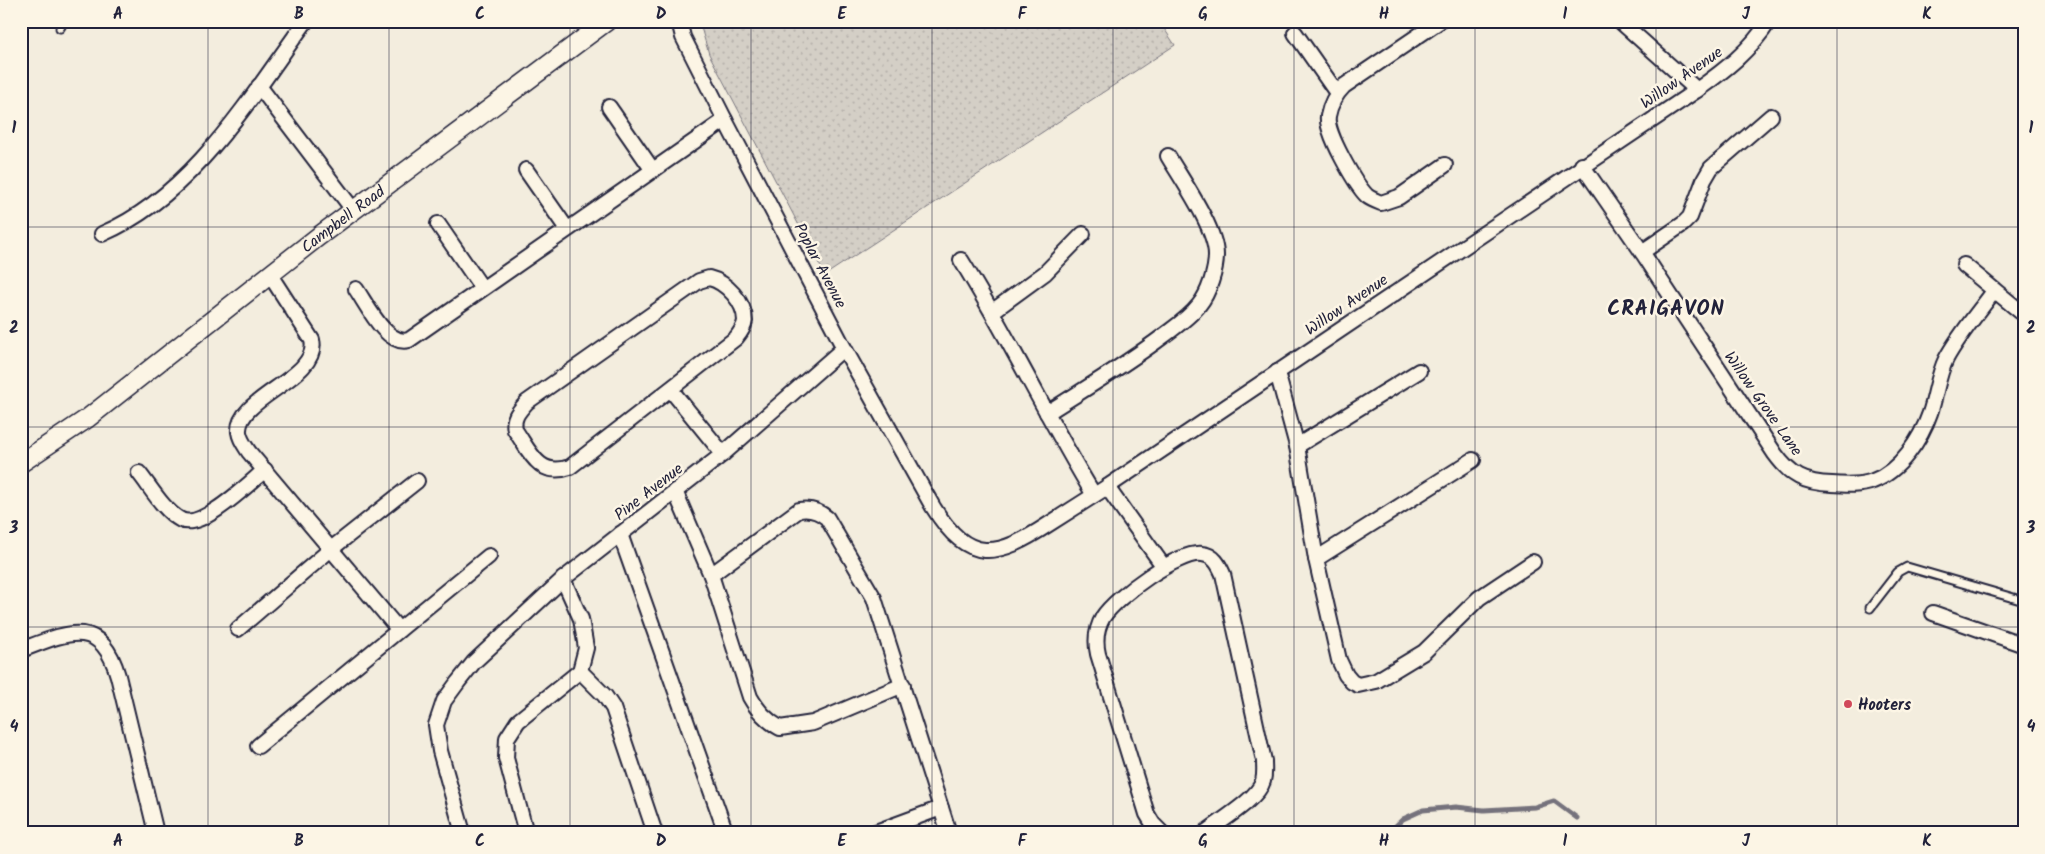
<svg xmlns="http://www.w3.org/2000/svg" width="2045" height="854" viewBox="0 0 2045 854" font-family="Kalam,sans-serif">
	<style>
		.grass { fill: url(#grass-dots); stroke: #7b7880 }
		.lines { fill: none; stroke-linecap: round; stroke-linejoin: round }
		.stream { stroke: #75727b; stroke-width: 5 }
		.service-casing { stroke: #22223b; stroke-width: 11 }
		.minor-casing { stroke: #22223b; stroke-width: 18 }
		.tertiary-casing { stroke: #22223b; stroke-width: 21 }
		.service { stroke: #fcf5e5; stroke-width: 7 }
		.minor { stroke: #fcf5e5; stroke-width: 14 }
		.tertiary { stroke: #fcf5e5; stroke-width: 18 }
		.grid { fill: none; stroke: #22223b; stroke-width: 1; stroke-opacity: 0.55 }
		.poi-dot { fill: #d1495b; stroke: #fcf5e5; stroke-width: 2 }
		.labels { text-anchor: middle; stroke-width: 5; stroke-linejoin: round; paint-order: stroke }
		.street-label { font-size: 16px; fill: #22223b; stroke: #fcf5e5 }
		.poi-label { font-size: 16px; font-weight: bold; fill: #22223b; stroke: #fcf5e5; text-anchor: start }
		.district-label { font-size: 21px; font-weight: bold; letter-spacing: 1px; fill: #22223b; stroke: #fcf5e5 }
		.neatline { fill: none; stroke: #22223b; stroke-width: 2 }
		.grid-label { font-size: 16px; text-anchor: middle; font-weight: bold; fill: #22223b }
	</style>
	<defs>
		<pattern id="grass-dots" width="8" height="8" patternUnits="userSpaceOnUse" patternTransform="scale(1.25)"><rect width="8" height="8" fill="#d4cfc6"/><path d="M2 2h.1M6 6h.1" fill="none" stroke="#b6b1ab" stroke-width="1.8" stroke-linecap="round"/></pattern>
	</defs>
	<rect width="100%" height="100%" fill="#f3edde"/>
	<filter id="ink" filterUnits="userSpaceOnUse"><feTurbulence type="fractalNoise" baseFrequency=".02" numOctaves="2"/><feDisplacementMap in="SourceGraphic" scale="10" xChannelSelector="R" yChannelSelector="G"/><feConvolveMatrix kernelMatrix="1 2 1 2 8 2 1 2 1" color-interpolation-filters="sRGB"/></filter>
	<g filter="url(#ink)">
		<polygon class="grass" points="699,21 1159,21 1175,45 825,275 709,54"/>
		<g class="lines">
			<polyline class="stream" points="1388,833 1403,819 1423,810 1456,807 1484,810 1535,807 1554,801 1577,818"/>
			<defs>
				<g id="service">
					<polyline points="60,28 64,21"/>
					<polyline points="1870,608 1898,572 1907,567 2024,601"/>
				</g>
				<g id="minor">
					<path d="M679 21 683 37 725 120 844 348 933 507C969 565 997 558 1049 524 1068 512 1088 499 1107 487L1697 90C1725 70 1750 51 1769 21"/>
					<path d="M1440 21 1344 86C1336 94 1330 105 1328 116 1325 132 1356 185 1367 196 1371 199 1376 201 1381 203L1399 197 1445 165"/>
					<polyline points="1620,21 1697,90"/>
					<polyline points="1295,33 1337,93"/>
					<polyline points="259,86 354,211"/>
					<polyline points="609,107 652,169"/>
					<path d="M1582 165 1642 252 1775 454C1791 476 1804 483 1832 484 1845 485 1861 486 1873 481 1900 471 1921 439 1930 413 1936 396 1938 375 1946 359 1959 335 1978 313 1994 291"/>
					<polyline points="526,170 567,229"/>
					<polyline points="438,224 482,288"/>
					<path d="M102 234C192 196 250 98 306 21"/>
					<polyline points="1642,252 1683,224 1690,217 1704,180 1711,168 1771,116"/>
					<path d="M961 260C1009 337 1047 418 1094 495"/>
					<polyline points="1964,265 2021,312"/>
					<path d="M270 275 312 340C321 378 236 397 239 432 240 440 245 446 249 452L399 630"/>
					<path d="M709 278C726 282 745 302 745 321 744 328 740 333 736 338L570 467C539 478 530 452 515 430 512 418 519 411 527 402L699 281Z"/>
					<path d="M356 289C367 305 387 347 409 340L725 120"/>
					<polyline points="993,311 1045,273 1083,234"/>
					<polyline points="1277,372 1297,446 1316,559 1339,660 1346,675 1352,682 1358,685 1376,681 1424,652 1479,598 1533,562"/>
					<polyline points="671,390 723,454"/>
					<path d="M1047 413C1086 388 1125 365 1162 337 1175 327 1189 318 1199 305 1209 293 1216 270 1216 255 1216 228 1182 180 1168 156"/>
					<polyline points="1297,446 1419,371"/>
					<path d="M139 473C151 488 164 511 181 520 202 530 248 484 265 470"/>
					<polyline points="1107,487 1164,567"/>
					<path d="M675 491 711 575 750 697C758 711 766 720 780 728L813 723 903 685"/>
					<polyline points="620,534 726,833"/>
					<polyline points="1316,559 1473,460"/>
					<path d="M711 575 799 510C810 508 819 511 827 518L874 598 949 833"/>
					<polyline points="1933,613 2024,645"/>
					<polyline points="238,629 331,549 417,481"/>
					<path d="M21 650C68 632 101 616 118 676L156 833"/>
					<polyline points="580,671 605,696 613,708 655,833"/>
					<polyline points="258,746 489,556"/>
					<polyline points="463,833 440,751 436,725 444,701 458,682 474,662 563,579 723,454 844,348"/>
					<polyline points="526,833 506,758 507,738 518,721 580,671 586,648 581,619 563,579"/>
					<polyline points="873,833 941,808"/>
					<path d="M1162 833 1153 824 1147 814 1098 654C1095 641 1096 629 1103 617 1116 597 1178 551 1202 554 1214 555 1219 565 1223 574L1264 761C1264 768 1265 774 1263 781 1258 799 1220 821 1205 833"/>
				</g>
				<g id="tertiary">
					<path id="s1" d="M21 463 88 418 319 236 607 21"/>
				</g>
			</defs>
			<use href="#service" class="service-casing"/>
			<use href="#minor" class="minor-casing"/>
			<use href="#tertiary" class="tertiary-casing"/>
			<use href="#service" class="service"/>
			<use href="#minor" class="minor"/>
			<use href="#tertiary" class="tertiary"/>
		</g>
	</g>
	<path class="grid" d="M208 21V833M389 21V833M570 21V833M751 21V833M932 21V833M1113 21V833M1294 21V833M1475 21V833M1656 21V833M1837 21V833M21 227H2024M21 427H2024M21 627H2024"/>
	<circle class="poi-dot" cx="1848" cy="704" r="5"/>
	<g class="labels">
		<g class="street-label">
			<text transform="translate(1681 77) rotate(-35)" y="6">Willow Avenue</text>
			<text dy="6" stroke="none"><textPath href="#s1" startOffset="404">Campbell Road</textPath></text>
			<text transform="translate(821 265) rotate(62)" y="6">Poplar Avenue</text>
			<text transform="translate(1346 304) rotate(-34)" y="6">Willow Avenue</text>
			<text transform="translate(1764 403) rotate(55)" y="6">Willow Grove Lane</text>
			<text transform="translate(648 491) rotate(-38)" y="6">Pine Avenue</text>
		</g>
		<g class="poi-label">
			<text x="1858" y="710">Hooters</text>
		</g>
		<g class="district-label">
			<text x="1666" y="315">CRAIGAVON</text>
		</g>
	</g>
	<rect width="2045" height="854" fill="none" stroke="#fcf5e5" stroke-width="55"/>
	<rect x="28" y="28" width="1990" height="798" class="neatline"/>
	<g class="grid-label">
		<text x="118" y="19">A</text>
		<text x="299" y="19">B</text>
		<text x="480" y="19">C</text>
		<text x="661" y="19">D</text>
		<text x="842" y="19">E</text>
		<text x="1022" y="19">F</text>
		<text x="1203" y="19">G</text>
		<text x="1384" y="19">H</text>
		<text x="1565" y="19">I</text>
		<text x="1746" y="19">J</text>
		<text x="1927" y="19">K</text>
		<text x="14" y="133">1</text>
		<text x="2031" y="133">1</text>
		<text x="14" y="333">2</text>
		<text x="2031" y="333">2</text>
		<text x="14" y="533">3</text>
		<text x="2031" y="533">3</text>
		<text x="14" y="732">4</text>
		<text x="2031" y="732">4</text>
		<text x="118" y="846">A</text>
		<text x="299" y="846">B</text>
		<text x="480" y="846">C</text>
		<text x="661" y="846">D</text>
		<text x="842" y="846">E</text>
		<text x="1022" y="846">F</text>
		<text x="1203" y="846">G</text>
		<text x="1384" y="846">H</text>
		<text x="1565" y="846">I</text>
		<text x="1746" y="846">J</text>
		<text x="1927" y="846">K</text>
	</g>
</svg>
